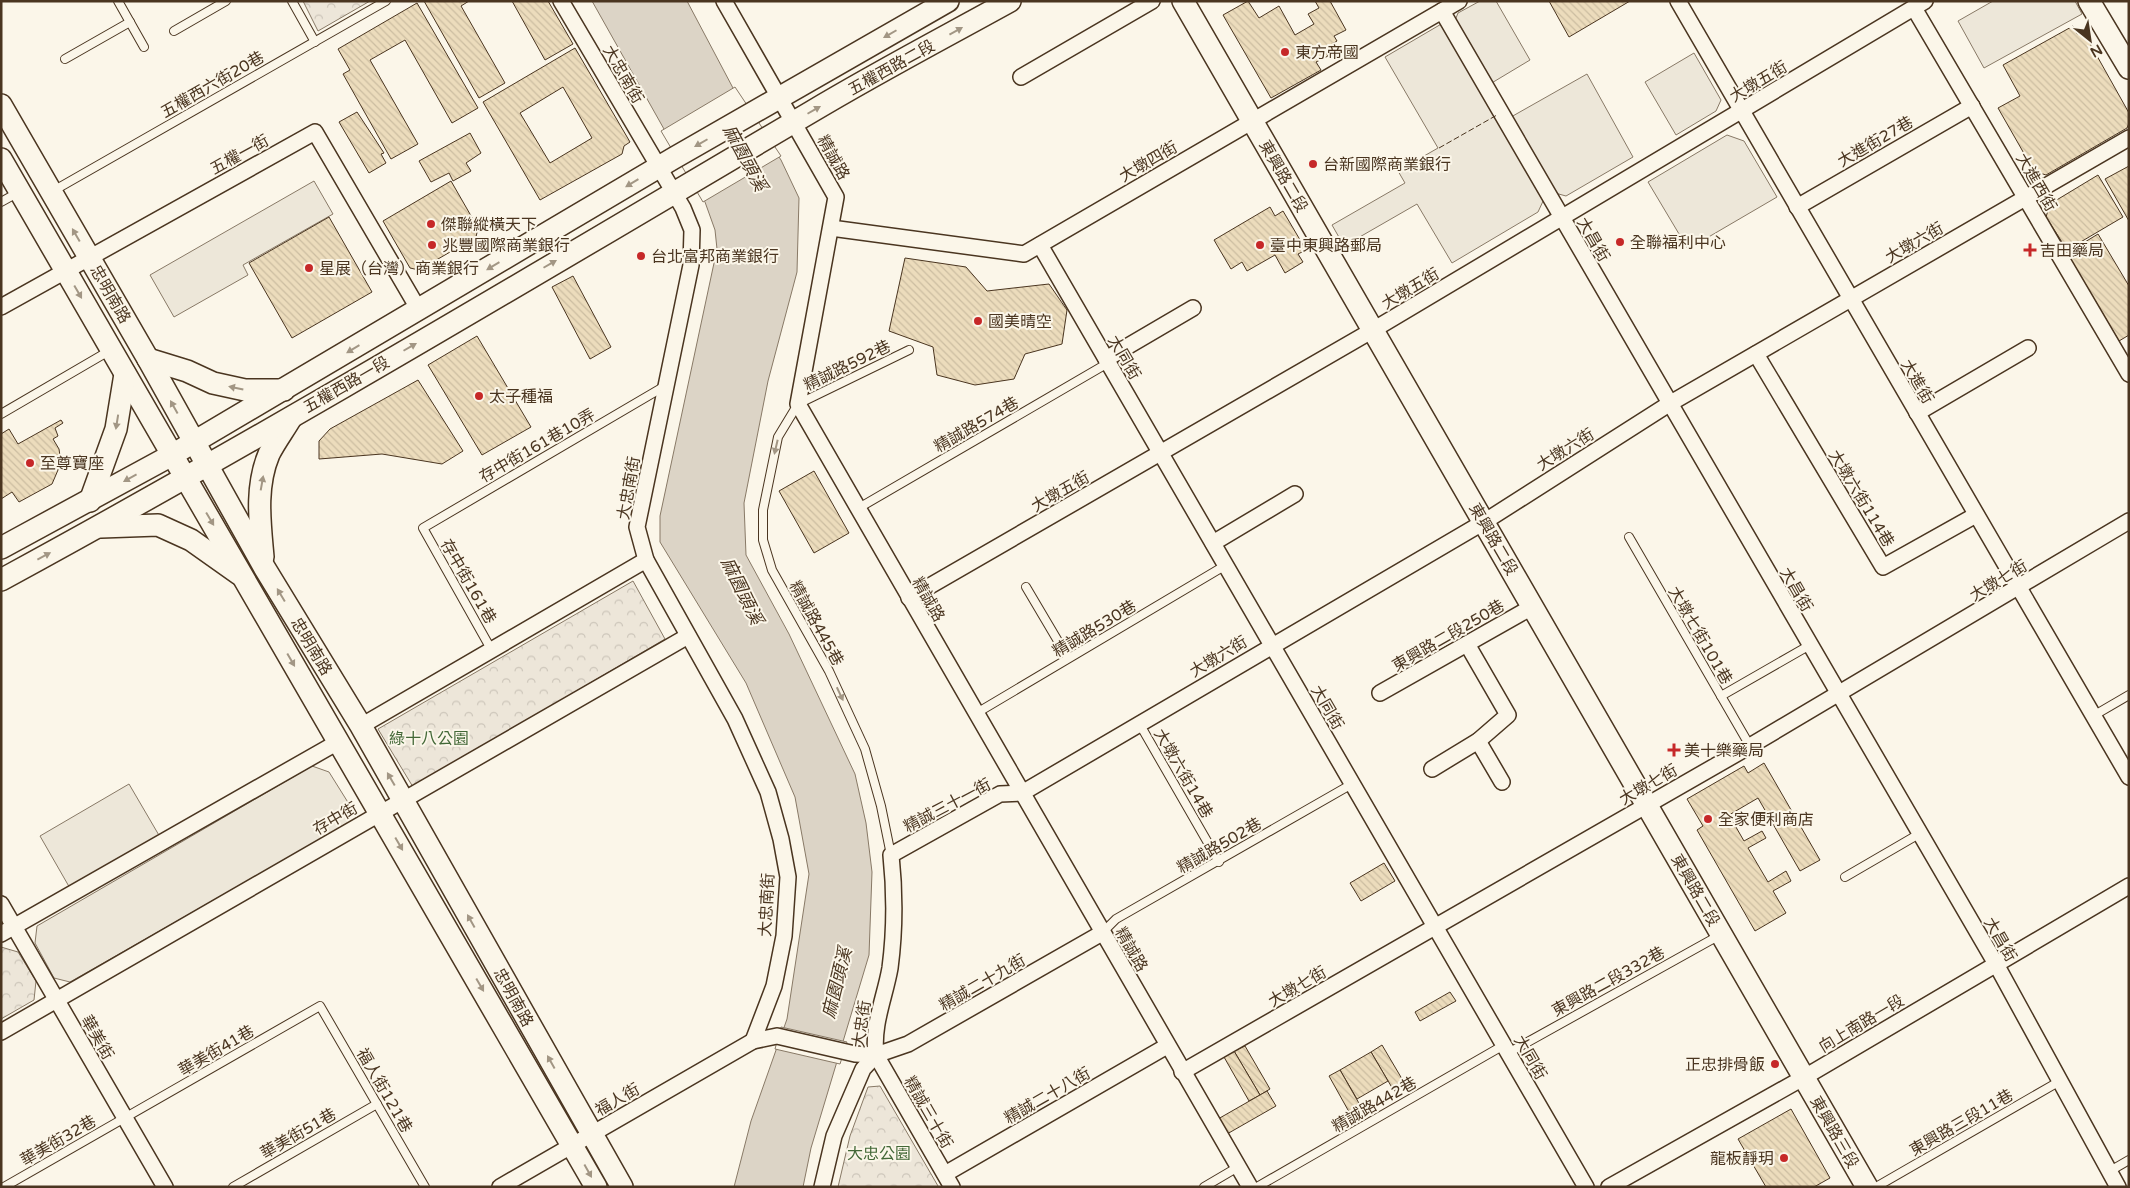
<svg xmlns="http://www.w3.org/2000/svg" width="2130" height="1188" viewBox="0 0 2130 1188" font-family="'Varela Round','Noto Sans TC',sans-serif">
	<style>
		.park { fill: url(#park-crowns); stroke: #887966 }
		.parking { fill: #ede7d9; stroke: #887966 }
		.water { fill: #dcd4c6; stroke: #887966 }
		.pier { fill: #fbf6e9; stroke: #887966 }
		.building { fill: url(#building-back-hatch); stroke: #4a3520; fill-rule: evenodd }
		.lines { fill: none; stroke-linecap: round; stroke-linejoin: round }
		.lane-casing { stroke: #4a3520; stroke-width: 10 }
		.street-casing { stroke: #4a3520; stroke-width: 18 }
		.secondary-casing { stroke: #4a3520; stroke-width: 24 }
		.lane { stroke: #fbf6e9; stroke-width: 8 }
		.street { stroke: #fbf6e9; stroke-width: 15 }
		.secondary { stroke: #fbf6e9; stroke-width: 21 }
		.fence { stroke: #4a3520; stroke-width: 1; stroke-dasharray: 6 2.5; stroke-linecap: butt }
		.oneway { fill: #a29684 }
		.poi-dot { fill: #c62828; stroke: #fbf6e9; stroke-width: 2 }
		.labels { text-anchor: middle; stroke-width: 4; stroke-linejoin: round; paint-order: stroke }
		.poi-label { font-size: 16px; fill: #4a3520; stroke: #fbf6e9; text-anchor: start }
		.street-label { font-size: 16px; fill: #4a3520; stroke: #fbf6e9 }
		.park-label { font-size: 16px; fill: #436837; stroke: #fbf6e9 }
		.water-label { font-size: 18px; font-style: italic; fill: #4a3520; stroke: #fbf6e9 }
	</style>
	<defs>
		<pattern id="park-crowns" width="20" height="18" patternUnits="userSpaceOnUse" patternTransform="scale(1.25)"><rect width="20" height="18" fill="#ede6d9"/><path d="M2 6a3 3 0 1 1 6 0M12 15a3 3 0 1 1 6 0" fill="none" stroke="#cdc6ba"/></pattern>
		<pattern id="building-back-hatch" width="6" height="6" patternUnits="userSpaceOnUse" patternTransform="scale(1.25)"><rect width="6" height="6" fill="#ecdcbc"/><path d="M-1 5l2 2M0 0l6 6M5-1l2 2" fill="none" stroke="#ccbda1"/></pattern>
	</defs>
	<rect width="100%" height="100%" fill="#fbf6e9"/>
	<g class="park">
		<polygon points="303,1 370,1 318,31"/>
		<polygon points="633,581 665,639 413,787 378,729"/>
		<polygon points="1,947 18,952 36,981 34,1000 1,1019"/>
		<polygon points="880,1086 938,1186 937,1187 838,1187 850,1136 868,1087"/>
	</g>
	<g class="parking">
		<polygon points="1480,1 1496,1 1530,60 1490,84 1454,23 1458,13"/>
		<polygon points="1993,1 2075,1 2082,14 1984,68 1958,21"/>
		<polygon points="1443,23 1544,199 1538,212 1452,263 1417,204 1344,246 1332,225 1405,183 1398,171 1438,148 1385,57"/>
		<polygon points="1694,53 1721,100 1716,111 1676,135 1645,82"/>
		<polygon points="1587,74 1633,157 1566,196 1555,193 1511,117"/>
		<polygon points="1727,135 1744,141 1777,197 1688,249 1648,182"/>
		<polygon points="314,181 333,214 243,265 248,275 174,317 150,275"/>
		<polygon points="312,766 329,772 349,804 349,823 70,982 54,978 35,943 37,926"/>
		<polygon points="129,784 160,837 71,890 40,836"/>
	</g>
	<polygon class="water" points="592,1 687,1 733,88 781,160 799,198 797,272 768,381 744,503 746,555 789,634 855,774 866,823 872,872 869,955 811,1148 803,1187 734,1187 751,1121 787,1019 809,874 795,797 746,683 660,542 660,516 717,249 715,230 705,202"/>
	<g class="pier">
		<polygon points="735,87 781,156 703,202 661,131"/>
		<polygon points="781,1027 847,1042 840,1064 775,1049"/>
	</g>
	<g class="building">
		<polygon points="424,1 469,1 461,6 505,83 479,98"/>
		<polygon points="512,1 548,1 573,44 545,60"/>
		<polygon points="1248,1 1259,18 1279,6 1295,35 1314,24 1308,14 1319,8 1315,1 1330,1 1346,30 1334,36 1337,41 1324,49 1328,56 1316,62 1321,70 1271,98 1223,15"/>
		<polygon points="1549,1 1630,1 1569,37"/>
		<polygon points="417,3 478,108 452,123 405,40 370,60 418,144 391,159 343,74 350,70 338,49"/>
		<polygon points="2073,26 2077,34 2083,31 2129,113 2129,123 2127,128 2046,175 2034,171 1998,108 2020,96 2003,65"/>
		<path d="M575 48 630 142 624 146 622 154 540 200 483 102ZM563 87 592 138 550 163 520 113Z"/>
		<polygon points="357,112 384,153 381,154 386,163 369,173 339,122"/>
		<polygon points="470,133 481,153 466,163 471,171 453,181 449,173 431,182 419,161"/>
		<polygon points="2129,166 2129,221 2105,179"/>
		<polygon points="2098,175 2123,217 2067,250 2046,217 2050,204"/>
		<polygon points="451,181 478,228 476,237 419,270 410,268 383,221"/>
		<polygon points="1270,207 1275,216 1283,211 1306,250 1298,254 1303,262 1285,273 1275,255 1247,271 1242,262 1231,269 1214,240"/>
		<polygon points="329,217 372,292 292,338 249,263"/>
		<polygon points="2098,234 2129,286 2129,335 2119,341 2067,253"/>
		<polygon points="905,258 966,267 987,291 1049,284 1067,310 1062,344 1025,354 1014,379 975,385 937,375 933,347 889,331"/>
		<polygon points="573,276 611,347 590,359 552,287"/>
		<polygon points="477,336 531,427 482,455 428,365"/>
		<polygon points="418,380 463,451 442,464 382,454 319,459 319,441 330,429"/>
		<polygon points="61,420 63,423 55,428 58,436 53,439 59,449 60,456 58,470 52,484 19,502 12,492 1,499 1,434 9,429 18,444"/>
		<polygon points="814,471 849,533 814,553 779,491"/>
		<polygon points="1764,763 1820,860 1800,871 1758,798 1729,815 1744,841 1762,831 1766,838 1748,848 1768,882 1786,871 1791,881 1773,891 1786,913 1755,931 1697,830 1703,826 1687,799 1744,766 1748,773"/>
		<polygon points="1384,863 1395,881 1361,901 1350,883"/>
		<polygon points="1450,992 1456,1001 1420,1021 1415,1012"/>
		<polygon points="1382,1045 1405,1084 1394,1091 1371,1052"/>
		<polygon points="1245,1046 1270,1089 1260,1095 1234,1051"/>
		<polygon points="1234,1051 1260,1095 1249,1101 1224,1057"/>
		<polygon points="1371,1052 1388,1081 1357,1099 1340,1070"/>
		<polygon points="1340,1070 1364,1112 1353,1119 1329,1076"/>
		<polygon points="1267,1091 1276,1106 1227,1134 1218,1119"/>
		<polygon points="1791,1109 1830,1178 1814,1187 1766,1187 1738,1139"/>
	</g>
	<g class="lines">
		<defs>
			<g id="lane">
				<polyline points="118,1 144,47"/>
				<polyline points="292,1 315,42"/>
				<polyline points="174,31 226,1"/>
				<polyline points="65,59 130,22"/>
				<polyline points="53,191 386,1"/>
				<polyline points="1,202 19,192"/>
				<polyline points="1,414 109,351"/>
				<polyline points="857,509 1108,363"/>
				<polyline points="1629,537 1750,746"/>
				<polyline points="1026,587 1068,658"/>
				<polyline points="491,649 423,528 665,386"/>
				<polyline points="1721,696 1810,645"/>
				<polyline points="975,714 1226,565"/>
				<polyline points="2093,716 2129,695"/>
				<polyline points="1139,723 1219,862"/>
				<polyline points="891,855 881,806 865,749 829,671 772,570 763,540 763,510 778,437 798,404 909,350"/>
				<polyline points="1845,877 1919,834"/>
				<polyline points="1102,933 1116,919 1352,784"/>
				<polyline points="1508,1053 1720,935"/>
				<polyline points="2110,1171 2129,1160"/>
				<polyline points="4,1187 320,1006 425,1187"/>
				<polyline points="233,1187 377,1104"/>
				<polyline points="1204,1187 1238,1167"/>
				<polyline points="1257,1187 1504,1045"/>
				<polyline points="1876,1187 2060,1081"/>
			</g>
			<g id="street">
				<polyline points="561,1 683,208 692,230 691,265 637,527 646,560 735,719 768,792 781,839 788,877 784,936 774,986 753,1041"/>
				<polyline points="724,1 836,197 798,404 1250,1187"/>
				<polyline points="1678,1 2129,777"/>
				<polyline points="1914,8 2129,374"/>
				<polyline points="1442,11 1996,964 2118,1187"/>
				<polyline points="1021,77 1152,1"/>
				<polyline points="1797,207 1972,106"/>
				<polyline points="831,228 1024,254 1459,1"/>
				<polyline points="1040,245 1586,1187"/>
				<polyline points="1,307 315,132 419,310"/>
				<polyline points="1756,354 1883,567 1976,515"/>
				<polyline points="1106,359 1193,308"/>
				<polyline points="1917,413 2028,348"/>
				<polyline points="1213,543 1295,494"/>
				<polyline points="909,598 1373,330 1925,1"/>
				<polyline points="1380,693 1532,607"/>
				<polyline points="361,726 646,560"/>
				<polyline points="1478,741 1502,782"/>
				<polyline points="1432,769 1478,741 1508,715 1467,644"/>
				<polyline points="1,904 165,1187"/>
				<polyline points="1,934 338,742"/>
				<polyline points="1,1032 688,636"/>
				<polyline points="1182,1072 1750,746 2129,521"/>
				<polyline points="945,1174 1167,1046"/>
				<polyline points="500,1187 753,1041 777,1036 855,1054 876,1055 908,1044 1102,933"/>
				<polyline points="822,1187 834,1136 863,1069 876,1055"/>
				<path d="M952 1187 876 1055C872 1025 885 997 890 968 895 930 895 893 891 855L1000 794 1022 793 1484 522 1669 404 2129 138"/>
				<polyline points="1609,1187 1803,1078 2129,886"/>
			</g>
			<g id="secondary">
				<polyline points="1183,1 1867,1187"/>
				<polyline points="2089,1 2129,68"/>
				<polyline points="1,105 148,359 264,567 361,726 622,1187"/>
				<polyline points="1,159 596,1187"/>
				<polyline points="148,359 187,371 213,383 245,390 284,390"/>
				<polyline points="90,501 116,429 125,374"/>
				<polyline points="101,527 158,525 191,540 239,574"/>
				<polyline points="1,548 172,455 674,158 948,1"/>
				<path d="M263 557C260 523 255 487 269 454 275 442 284 430 291 418"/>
				<path d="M1 580C275 431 543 270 811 112 876 73 943 38 1010 1"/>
			</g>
		</defs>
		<use href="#lane" class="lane-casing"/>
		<use href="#street" class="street-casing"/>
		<use href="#secondary" class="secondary-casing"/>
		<use href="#lane" class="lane"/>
		<use href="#street" class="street"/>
		<use href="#secondary" class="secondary"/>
		<polyline class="fence" points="1439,148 1497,115"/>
	</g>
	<defs><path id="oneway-solid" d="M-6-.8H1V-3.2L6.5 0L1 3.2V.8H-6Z" transform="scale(1.25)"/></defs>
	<g class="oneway">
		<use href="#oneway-solid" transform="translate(956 31) rotate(-29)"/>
		<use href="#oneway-solid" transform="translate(890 34) rotate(150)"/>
		<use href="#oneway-solid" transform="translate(814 110) rotate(-30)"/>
		<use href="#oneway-solid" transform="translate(701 143) rotate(150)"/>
		<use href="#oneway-solid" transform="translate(632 183) rotate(149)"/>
		<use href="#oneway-solid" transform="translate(76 235) rotate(-120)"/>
		<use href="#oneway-solid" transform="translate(550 264) rotate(-30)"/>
		<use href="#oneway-solid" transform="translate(493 266) rotate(149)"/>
		<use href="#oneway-solid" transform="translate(78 292) rotate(60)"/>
		<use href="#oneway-solid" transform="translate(410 347) rotate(-30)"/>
		<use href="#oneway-solid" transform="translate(353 349) rotate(149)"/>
		<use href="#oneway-solid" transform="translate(236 388) rotate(-168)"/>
		<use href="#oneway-solid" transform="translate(174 407) rotate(-119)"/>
		<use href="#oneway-solid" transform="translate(117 422) rotate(99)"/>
		<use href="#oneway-solid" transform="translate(776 447) rotate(103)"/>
		<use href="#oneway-solid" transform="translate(130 478) rotate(151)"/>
		<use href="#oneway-solid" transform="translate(262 483) rotate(-80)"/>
		<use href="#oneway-solid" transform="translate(210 519) rotate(59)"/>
		<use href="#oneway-solid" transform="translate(44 556) rotate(-28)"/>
		<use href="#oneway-solid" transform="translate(281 595) rotate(-121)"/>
		<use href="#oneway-solid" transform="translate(291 660) rotate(60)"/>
		<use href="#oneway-solid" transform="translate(840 694) rotate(65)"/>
		<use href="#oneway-solid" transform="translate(391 779) rotate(-120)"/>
		<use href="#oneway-solid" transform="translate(399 844) rotate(60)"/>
		<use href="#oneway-solid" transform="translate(471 921) rotate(-119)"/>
		<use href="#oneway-solid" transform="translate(480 985) rotate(60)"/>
		<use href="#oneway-solid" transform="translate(551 1062) rotate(-119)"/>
		<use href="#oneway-solid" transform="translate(588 1171) rotate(61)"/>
	</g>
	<g class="poi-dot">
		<circle cx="1285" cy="52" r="5"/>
		<circle cx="1313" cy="164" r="5"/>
		<circle cx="431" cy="224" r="5"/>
		<circle cx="1620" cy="242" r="5"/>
		<circle cx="432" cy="245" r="5"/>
		<circle cx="1260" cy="245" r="5"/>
		<path d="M2027.5 242.5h5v5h5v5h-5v5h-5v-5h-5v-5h5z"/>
		<circle cx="641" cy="256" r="5"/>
		<circle cx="309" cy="268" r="5"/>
		<circle cx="978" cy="321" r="5"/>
		<circle cx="479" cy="396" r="5"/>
		<circle cx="30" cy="463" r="5"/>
		<path d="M1671.5 742.5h5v5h5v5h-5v5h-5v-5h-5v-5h5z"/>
		<circle cx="1708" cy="819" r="5"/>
		<circle cx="1775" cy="1064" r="5"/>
		<circle cx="1784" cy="1158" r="5"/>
	</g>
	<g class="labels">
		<g class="poi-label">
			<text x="1295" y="58">東方帝國</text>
			<text x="1323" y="170">台新國際商業銀行</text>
			<text x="441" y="230">傑聯縱橫天下</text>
			<text x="1630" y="248">全聯福利中心</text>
			<text x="442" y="251">兆豐國際商業銀行</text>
			<text x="1270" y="251">臺中東興路郵局</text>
			<text x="2040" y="256">吉田藥局</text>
			<text x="651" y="262">台北富邦商業銀行</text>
			<text x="319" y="274">星展（台灣）商業銀行</text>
			<text x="988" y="327">國美晴空</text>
			<text x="489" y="402">太子種福</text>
			<text x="40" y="469">至尊寶座</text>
			<text x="1684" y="756">美十樂藥局</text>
			<text x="1718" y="825">全家便利商店</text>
			<text x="1765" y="1070" text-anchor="end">正忠排骨飯</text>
			<text x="1774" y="1164" text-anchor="end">龍板靜玥</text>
		</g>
		<g class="street-label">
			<text transform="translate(891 67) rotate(-29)" y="6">五權西路二段</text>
			<text transform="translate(624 74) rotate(60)" y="6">大忠南街</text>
			<text transform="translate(1758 81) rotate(-31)" y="6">大墩五街</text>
			<text transform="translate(212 84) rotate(-30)" y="6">五權西六街20巷</text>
			<text transform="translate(1875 141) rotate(-30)" y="6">大進街27巷</text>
			<text transform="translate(239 154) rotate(-29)" y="6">五權一街</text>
			<text transform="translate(834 157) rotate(61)" y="6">精誠路</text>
			<text transform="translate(1148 161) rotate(-30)" y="6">大墩四街</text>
			<text transform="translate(1284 176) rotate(60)" y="6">東興路二段</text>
			<text transform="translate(2037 182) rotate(60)" y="6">大進西街</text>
			<text transform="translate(1594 239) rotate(60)" y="6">大昌街</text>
			<text transform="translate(1914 242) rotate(-30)" y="6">大墩六街</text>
			<text transform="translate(1410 288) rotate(-31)" y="6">大墩五街</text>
			<text transform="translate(111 294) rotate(60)" y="6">忠明南路</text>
			<text transform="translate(1125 357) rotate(60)" y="6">大同街</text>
			<text transform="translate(847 365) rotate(-26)" y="6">精誠路592巷</text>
			<text transform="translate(1918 381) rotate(60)" y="6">大進街</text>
			<text transform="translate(346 384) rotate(-30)" y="6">五權西路一段</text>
			<text transform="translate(976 424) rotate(-30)" y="6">精誠路574巷</text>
			<text transform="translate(537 445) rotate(-30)" y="6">存中街161巷10弄</text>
			<text transform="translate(1565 449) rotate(-32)" y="6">大墩六街</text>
			<text transform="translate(628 488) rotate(-80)" y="6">大忠南街</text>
			<text transform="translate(1060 491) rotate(-30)" y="6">大墩五街</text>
			<text transform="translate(1862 498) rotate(59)" y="6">大墩六街114巷</text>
			<text transform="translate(1494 539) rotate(60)" y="6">東興路二段</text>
			<text transform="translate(1998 580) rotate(-31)" y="6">大墩七街</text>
			<text transform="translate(469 581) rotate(60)" y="6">存中街161巷</text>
			<text transform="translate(1797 589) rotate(60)" y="6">大昌街</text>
			<text transform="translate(929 599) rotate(60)" y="6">精誠路</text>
			<text transform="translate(817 623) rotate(61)" y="6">精誠路445巷</text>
			<text transform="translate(1094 628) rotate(-31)" y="6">精誠路530巷</text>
			<text transform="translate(1448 635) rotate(-30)" y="6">東興路二段250巷</text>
			<text transform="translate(1701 635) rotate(60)" y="6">大墩七街101巷</text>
			<text transform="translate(312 646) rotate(59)" y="6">忠明南路</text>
			<text transform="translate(1218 656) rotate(-31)" y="6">大墩六街</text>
			<text transform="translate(1328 707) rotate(60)" y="6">大同街</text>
			<text transform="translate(1184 773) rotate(60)" y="6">大墩六街14巷</text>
			<text transform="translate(1648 784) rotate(-30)" y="6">大墩七街</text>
			<text transform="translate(947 805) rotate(-28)" y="6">精誠三十一街</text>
			<text transform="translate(335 818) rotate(-30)" y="6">存中街</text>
			<text transform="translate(1219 845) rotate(-30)" y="6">精誠路502巷</text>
			<text transform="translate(1696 890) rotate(60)" y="6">東興路二段</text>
			<text transform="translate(766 905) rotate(-87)" y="6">大忠南街</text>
			<text transform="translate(2001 939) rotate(60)" y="6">大昌街</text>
			<text transform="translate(1132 949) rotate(60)" y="6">精誠路</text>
			<text transform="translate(1608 981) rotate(-29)" y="6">東興路二段332巷</text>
			<text transform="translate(982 982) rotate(-30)" y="6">精誠二十九街</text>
			<text transform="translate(1297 986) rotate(-30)" y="6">大墩七街</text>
			<text transform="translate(514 997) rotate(61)" y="6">忠明南路</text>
			<text transform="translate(1861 1023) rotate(-31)" y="6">向上南路一段</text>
			<text transform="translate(861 1024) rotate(-82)" y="6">大忠街</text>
			<text transform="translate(98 1037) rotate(60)" y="6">華美街</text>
			<text transform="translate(216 1050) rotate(-30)" y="6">華美街41巷</text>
			<text transform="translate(1531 1057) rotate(60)" y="6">大同街</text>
			<text transform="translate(385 1090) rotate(60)" y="6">福人街121巷</text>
			<text transform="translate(1047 1095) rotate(-30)" y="6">精誠二十八街</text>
			<text transform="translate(617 1099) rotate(-30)" y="6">福人街</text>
			<text transform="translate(1374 1104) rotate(-30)" y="6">精誠路442巷</text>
			<text transform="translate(929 1112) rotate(60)" y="6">精誠三十街</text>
			<text transform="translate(1961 1122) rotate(-30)" y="6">東興路三段11巷</text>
			<text transform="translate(1835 1132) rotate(60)" y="6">東興路三段</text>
			<text transform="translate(298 1133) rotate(-30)" y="6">華美街51巷</text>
			<text transform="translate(58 1140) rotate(-30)" y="6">華美街32巷</text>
		</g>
		<g class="park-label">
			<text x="429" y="744">綠十八公園</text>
			<text x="879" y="1159">大忠公園</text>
		</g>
		<g class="water-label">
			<text transform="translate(745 158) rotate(62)" y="6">麻園頭溪</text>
			<text transform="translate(742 591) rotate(64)" y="6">麻園頭溪</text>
			<text transform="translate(837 983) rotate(-76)" y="6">麻園頭溪</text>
		</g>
	</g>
	<rect width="2130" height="1188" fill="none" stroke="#4a3520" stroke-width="5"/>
	<g transform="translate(2090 40) rotate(150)" stroke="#fbf6e9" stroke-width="4" paint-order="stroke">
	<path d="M0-4L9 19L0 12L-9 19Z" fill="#4a3520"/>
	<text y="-8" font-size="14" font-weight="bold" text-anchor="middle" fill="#4a3520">N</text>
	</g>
</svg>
